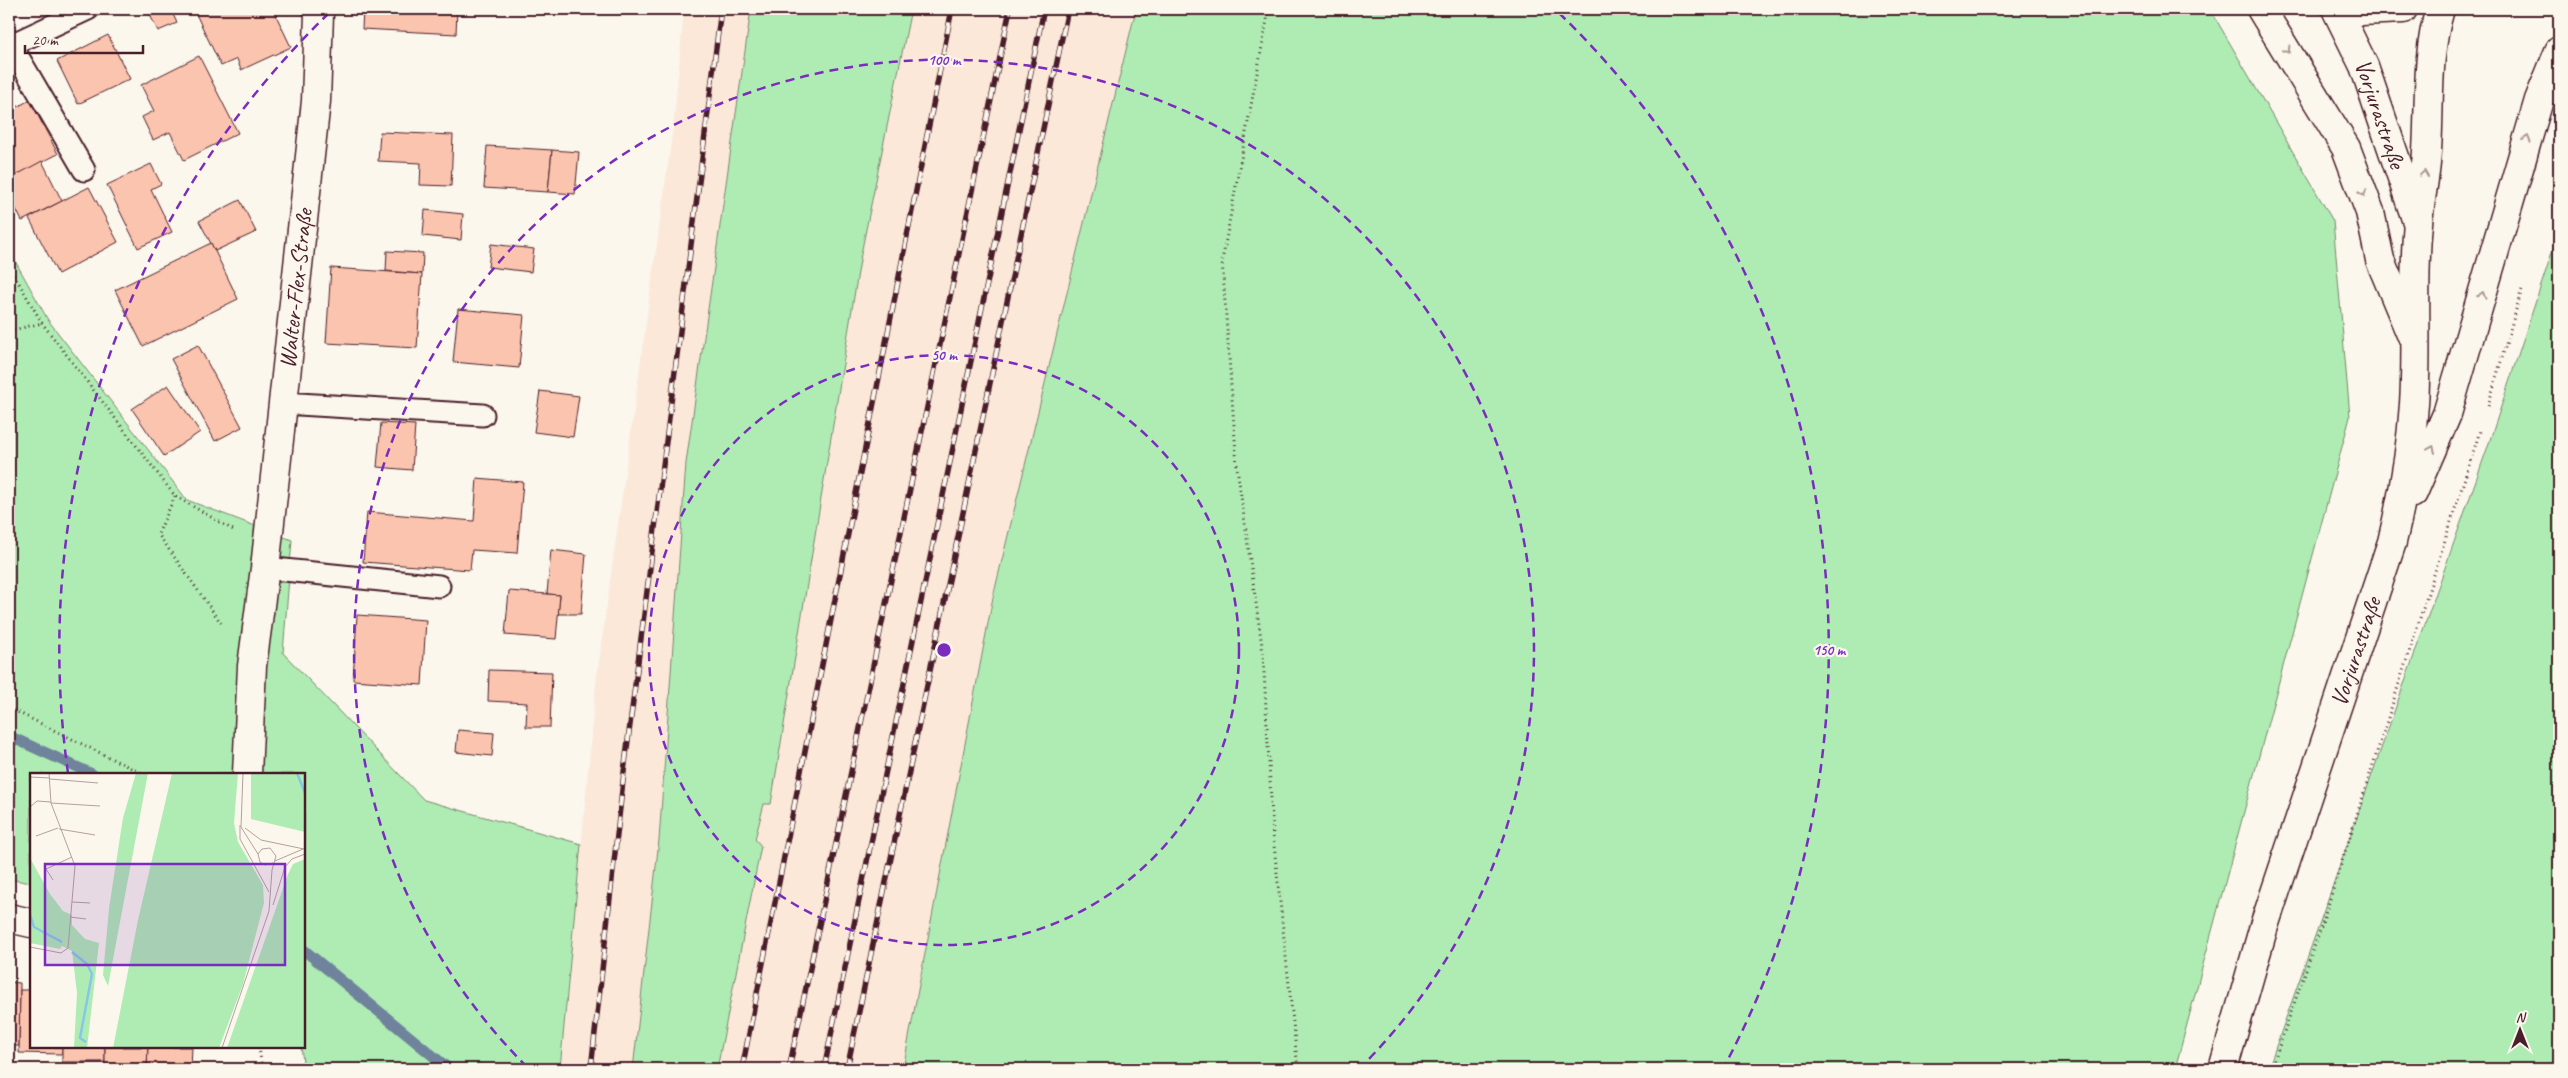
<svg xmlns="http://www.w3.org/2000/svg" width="2568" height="1078" viewBox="0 0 2568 1078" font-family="Caveat,sans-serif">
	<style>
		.built { fill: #fbe8d9 }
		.green { fill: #aeecb3; stroke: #7c866f }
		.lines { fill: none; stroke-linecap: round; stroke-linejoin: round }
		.stream { stroke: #6f839c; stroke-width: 11 }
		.building { fill: #fbc4ae; stroke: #4a1f2b }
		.lane-casing { stroke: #4a1f2b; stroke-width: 25 }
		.street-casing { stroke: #4a1f2b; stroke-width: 31 }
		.secondary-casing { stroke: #4a1f2b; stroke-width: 31 }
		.path { stroke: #4a1f2b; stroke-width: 3; stroke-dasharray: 1 4; stroke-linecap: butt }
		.lane { stroke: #fbf7ec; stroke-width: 21 }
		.street { stroke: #fbf7ec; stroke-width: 28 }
		.secondary { stroke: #fbf7ec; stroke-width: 28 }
		.rail-casing { stroke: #4a1f2b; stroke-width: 5.5 }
		.rail { stroke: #fbf7ec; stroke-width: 4; stroke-dasharray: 11; stroke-linecap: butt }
		.oneway { stroke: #ab9695 }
		.ring { fill: none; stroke: #7b2cbf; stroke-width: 2.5; stroke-dasharray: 9 6 }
		.labels { text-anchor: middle; stroke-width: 4.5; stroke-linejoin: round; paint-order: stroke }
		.street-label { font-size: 24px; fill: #4a1f2b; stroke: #fbf7ec }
		.inset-river { fill: none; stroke: #87c6e8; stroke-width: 2.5 }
		.inset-road { fill: none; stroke: #b4a19f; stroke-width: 1 }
		.view { fill: #7b2cbf; fill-opacity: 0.15; stroke: #7b2cbf; stroke-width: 2.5 }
		.inset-edge { fill: none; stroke: #4a1f2b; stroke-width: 2.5 }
		.centre { fill: #7b2cbf; stroke: #fbf7ec; stroke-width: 2.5 }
		.ring-label { font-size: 15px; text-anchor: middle; font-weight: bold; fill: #7b2cbf; stroke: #fbf7ec; stroke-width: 4.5; stroke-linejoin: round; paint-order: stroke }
	</style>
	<rect width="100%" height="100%" fill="#fbf7ec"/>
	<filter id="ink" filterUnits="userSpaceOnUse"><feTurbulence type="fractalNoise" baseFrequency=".02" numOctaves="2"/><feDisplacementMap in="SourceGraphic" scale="10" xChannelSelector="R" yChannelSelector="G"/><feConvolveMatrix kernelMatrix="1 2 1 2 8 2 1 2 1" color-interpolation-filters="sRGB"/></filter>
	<g filter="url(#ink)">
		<g class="built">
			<polygon points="684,9 751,9 686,463 659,840 633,1069 561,1069 596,683 674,121"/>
			<polygon points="911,9 1136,9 993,597 903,1069 717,1069 761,846 755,840 764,804 771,804 861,254"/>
		</g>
		<g class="green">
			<polygon points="751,9 911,9 861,254 771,804 764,804 755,839 761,846 717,1069 633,1069 659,840 686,463"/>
			<polygon points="1136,9 2210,9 2333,221 2350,417 2175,1069 903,1069 993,597"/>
			<polygon points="2559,231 2559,1069 2268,1069 2488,446"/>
			<polygon points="9,250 48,320 187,500 292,540 283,653 424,800 581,844 560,1069 304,1069 301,1047 304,1047 304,774 31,774 31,883 9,879"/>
		</g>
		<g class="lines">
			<g class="stream">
				<polyline points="9,736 92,774"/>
				<polyline points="304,950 449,1069"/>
			</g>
		</g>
		<g class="building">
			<polygon points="147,9 173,9 171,10 177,23 158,31"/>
			<polygon points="198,9 273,9 291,47 241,70 237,59 221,66 194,10"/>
			<polygon points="363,9 457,9 456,34 362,29"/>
			<polygon points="108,35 130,79 78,104 57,61"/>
			<polygon points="199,56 238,133 184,160 170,132 153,140 142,117 154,111 141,85"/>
			<polygon points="30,100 58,154 9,179 9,111"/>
			<polygon points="380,132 453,135 451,186 420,185 421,163 378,161"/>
			<polygon points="487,146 552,150 548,192 484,188"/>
			<polygon points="552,150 579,152 575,194 548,192"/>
			<polygon points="42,161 62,201 22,221 9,195 9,179"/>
			<polygon points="151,164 161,184 151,189 172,232 138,248 107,185"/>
			<polygon points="89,187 118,242 58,274 29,218"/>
			<polygon points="240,200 256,232 215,251 199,221"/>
			<polygon points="425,210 463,214 461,240 423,236"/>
			<polygon points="211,243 238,299 143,346 115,290"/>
			<polygon points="491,244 534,249 531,272 488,267"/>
			<polygon points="387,251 423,253 422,274 386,271"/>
			<polygon points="331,268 422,274 417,348 326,343"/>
			<polygon points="458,309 524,315 519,368 453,362"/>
			<polygon points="198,345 242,427 215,441 171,359"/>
			<polygon points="168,385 200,432 164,456 132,409"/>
			<polygon points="540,391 579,396 573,437 534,432"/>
			<polygon points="381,423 415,425 412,470 377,467"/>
			<polygon points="477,478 523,482 517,553 472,550 470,570 363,562 367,512 474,521"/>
			<polygon points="551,550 586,554 581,614 558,614 560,595 547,594"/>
			<polygon points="509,591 560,595 556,639 505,635"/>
			<polygon points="357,615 426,620 422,685 353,680"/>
			<polygon points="489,670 552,672 550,727 526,727 527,703 488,701"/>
			<polygon points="458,730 494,733 492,756 456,752"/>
			<polygon points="9,982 20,983 19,1046 9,1046"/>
			<polygon points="20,990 31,990 31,1047 62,1047 62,1054 19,1053"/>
			<rect x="62" y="1047" width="43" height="15"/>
			<polygon points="105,1047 148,1047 147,1069 105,1069"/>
			<polygon points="148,1047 192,1047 191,1069 147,1069"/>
		</g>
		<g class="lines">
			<defs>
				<g id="lane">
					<polyline points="84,170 11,45 88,9"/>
					<polyline points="282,403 483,415"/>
					<polyline points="265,568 439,586"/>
				</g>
				<g id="street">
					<path id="s1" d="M247 774 252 666 265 568 316 101 319 14 317 9"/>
					<polyline points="9,918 31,923"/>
				</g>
				<g id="secondary">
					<polyline points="2261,9 2346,148 2370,212 2380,260 2410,332"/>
					<path id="s2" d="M2336 9 2364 66 2416 219"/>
					<polyline points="2355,9 2361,11 2403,9"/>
					<polyline points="2413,493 2447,414 2539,100 2559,51"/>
					<path id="s3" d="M2223 1069 2264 926 2392 542C2403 496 2411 451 2414 404 2418 344 2412 283 2418 223 2420 199 2426 175 2427 151 2430 103 2426 55 2440 9"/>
				</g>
			</defs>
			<use href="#lane" class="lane-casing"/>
			<use href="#street" class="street-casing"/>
			<use href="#secondary" class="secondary-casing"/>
			<g class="path">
				<polyline points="1269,9 1222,261 1237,467 1263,653 1273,836 1298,1069"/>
				<polyline points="9,266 42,323 175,496 235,531"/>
				<polyline points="9,331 42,323"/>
				<polyline points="2488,406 2522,289"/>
				<polyline points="175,496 158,534 221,623"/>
				<polyline points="9,708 143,774"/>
				<polyline points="259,1047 262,1069"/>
				<polyline points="2271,1069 2320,930 2480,431"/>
			</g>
			<use href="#lane" class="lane"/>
			<use href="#street" class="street"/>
			<use href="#secondary" class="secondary"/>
			<defs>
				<g id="rail">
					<polyline points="591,1069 624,772 721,9"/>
					<polyline points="742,1069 952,9"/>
					<polyline points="789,1069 1010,9"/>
					<polyline points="824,1069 1044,9"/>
					<polyline points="847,1069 1068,9"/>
				</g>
			</defs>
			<use href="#rail" class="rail-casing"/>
			<use href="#rail" class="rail"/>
		</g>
		<defs><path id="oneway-chevron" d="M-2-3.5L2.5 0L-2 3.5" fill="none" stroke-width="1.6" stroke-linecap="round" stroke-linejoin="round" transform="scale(1.25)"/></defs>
		<g class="oneway">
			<use href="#oneway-chevron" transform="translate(2287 50) rotate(58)"/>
			<use href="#oneway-chevron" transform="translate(2527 139) rotate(-73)"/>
			<use href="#oneway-chevron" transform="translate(2424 174) rotate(-82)"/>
			<use href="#oneway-chevron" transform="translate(2363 193) rotate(71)"/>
			<use href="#oneway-chevron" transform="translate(2482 295) rotate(-74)"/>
			<use href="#oneway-chevron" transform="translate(2432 449) rotate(-67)"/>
		</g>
	</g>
	<g class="ring">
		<circle cx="944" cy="650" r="295"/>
		<path d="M527 1067A590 590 0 1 1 1361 1067"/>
		<path d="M68 773A885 885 0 0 1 329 13M1559 13A885 885 0 0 1 1725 1065"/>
	</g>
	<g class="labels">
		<g class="street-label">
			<text dy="8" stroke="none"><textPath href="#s2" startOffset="114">Vorjurastraße</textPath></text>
			<text dy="8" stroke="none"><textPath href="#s1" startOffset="488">Walter-Flex-Straße</textPath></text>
			<text dy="8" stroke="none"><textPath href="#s3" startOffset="438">Vorjurastraße</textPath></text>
		</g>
	</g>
	<g transform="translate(30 773)">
		<rect width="275" height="275" fill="#fbf7ec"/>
		<path d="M106 0H118L78 213 73 202 79 135 93 45ZM142 0H208L204 50 208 69 233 112 234 130 213 211 189 275H83L108 147ZM221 0H275V59L221 46ZM0 85 20 121 33 138 42 142V152L55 166 69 170 57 275H44L47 220 42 178 32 173 30 176 0 170ZM275 86V275H197L258 101 263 91Z" fill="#aeecb3"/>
		<path class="inset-river" d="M267 0 275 20M0 142 4 154 32 169M42 179 57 191 62 201 50 265 56 269"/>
		<path class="inset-road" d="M213 0 211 54 228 81M0 4 20 5M20 6 68 10M21 30 70 33M0 34 7 28 21 29M210 52V66L239 119M215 55 231 67 274 76M29 56 65 62M6 63 28 55M245 88 273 76M23 107 16 96 42 84M42 129 60 130M243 132 255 94 262 86 275 81M40 144 56 146M0 174 31 180 38 175 45 93 21 30 19 0M192 275 239 138 242 97 246 83 240 75 232 76 228 81 230 89 235 92 243 90"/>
		<path class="view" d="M15 91H255V192H15Z"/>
		<rect width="275" height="275" class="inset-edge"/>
	</g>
	<circle cx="944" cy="650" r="8" class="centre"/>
	<g class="ring-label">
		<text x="944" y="65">100 m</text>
		<text x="944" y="360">50 m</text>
		<text x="1829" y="655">150 m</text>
	</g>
	<rect width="2568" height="1078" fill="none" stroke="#fbf7ec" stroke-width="30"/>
	<rect x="15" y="15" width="2538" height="1048" fill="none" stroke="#4a1f2b" stroke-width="2" filter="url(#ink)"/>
	<g transform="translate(2520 1030)" stroke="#fbf7ec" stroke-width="4" paint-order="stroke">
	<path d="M0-4L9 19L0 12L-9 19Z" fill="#4a1f2b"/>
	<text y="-8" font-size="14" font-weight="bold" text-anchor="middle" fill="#4a1f2b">N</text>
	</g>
	<path d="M25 45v8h118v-8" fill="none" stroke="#4a1f2b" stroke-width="2.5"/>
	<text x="32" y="45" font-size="15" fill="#4a1f2b" stroke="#fbf7ec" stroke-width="4" paint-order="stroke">20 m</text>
</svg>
